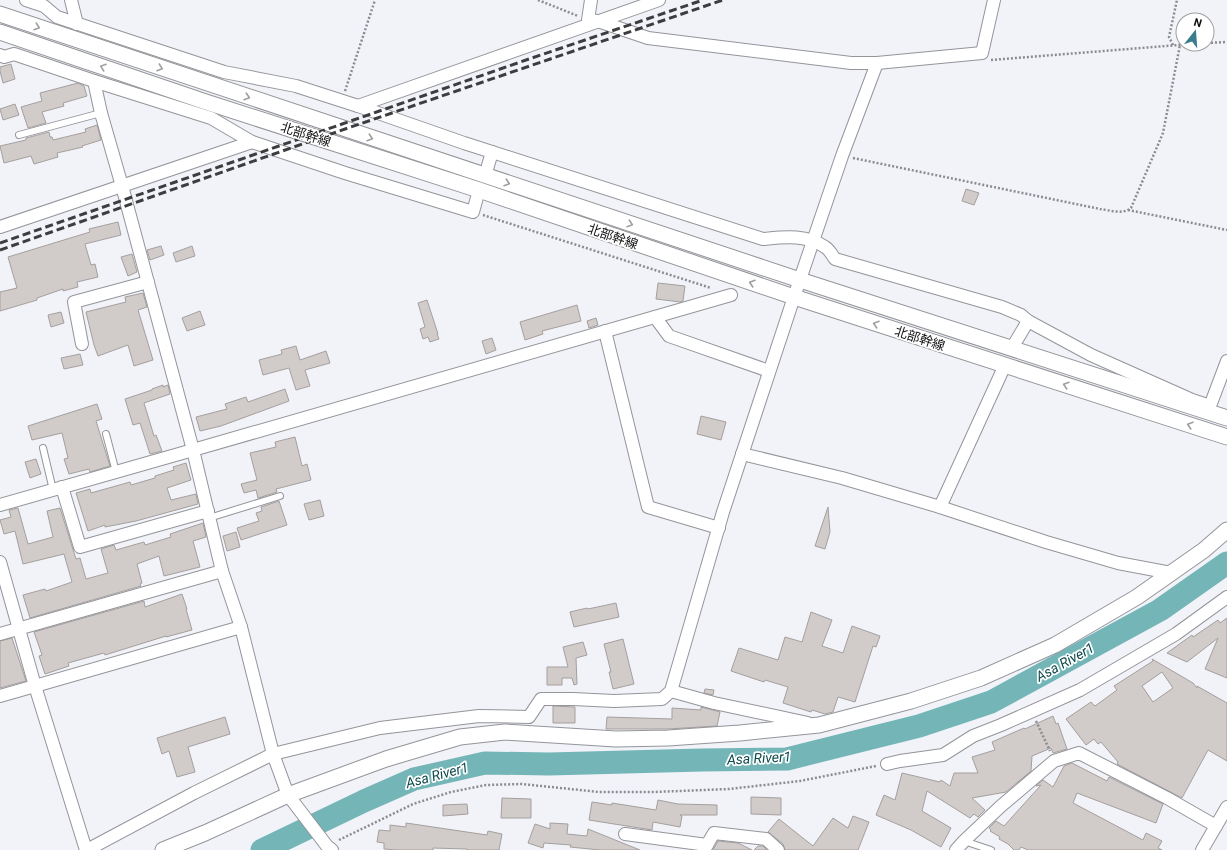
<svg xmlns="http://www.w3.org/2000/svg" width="1227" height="850" viewBox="0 0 1227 850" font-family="Roboto,'Noto Sans JP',sans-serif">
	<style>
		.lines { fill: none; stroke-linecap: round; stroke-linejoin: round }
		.river { stroke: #74b5b7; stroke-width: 23 }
		.building { fill: #d1cbc9; stroke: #a59f9e; fill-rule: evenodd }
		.service-casing { stroke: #93959a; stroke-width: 8 }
		.minor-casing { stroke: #93959a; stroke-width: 14 }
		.tertiary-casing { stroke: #93959a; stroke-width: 17 }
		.path { stroke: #8b8c91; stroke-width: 2.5; stroke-dasharray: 2 2; stroke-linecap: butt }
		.service { stroke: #fff; stroke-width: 6 }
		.minor { stroke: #fff; stroke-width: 12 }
		.tertiary { stroke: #fff; stroke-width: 15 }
		.rail { stroke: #3d3d40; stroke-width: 3; stroke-dasharray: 8 4; stroke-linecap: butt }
		.oneway { stroke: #9f9fa0 }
		.labels { text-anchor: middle; stroke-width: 3.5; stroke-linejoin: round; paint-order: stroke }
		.street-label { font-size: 13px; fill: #101012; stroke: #fff }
		.water-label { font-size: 14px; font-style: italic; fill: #0b484a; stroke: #fff }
	</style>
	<rect width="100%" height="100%" fill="#f1f3f9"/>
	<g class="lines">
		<polyline class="river" points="262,850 364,801 414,779 485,763 549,764 702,760 787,759 919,726 991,702 1160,610 1227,563"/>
	</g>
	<g class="building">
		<polygon points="11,64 15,79 3,83 0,71 0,67"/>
		<polygon points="78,83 84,86 87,96 63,103 64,106 42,112 46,123 28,128 21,107 42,101 40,93"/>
		<polygon points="15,104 19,115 3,120 0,109"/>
		<polygon points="97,125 101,140 82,146 83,147 57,153 58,157 34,164 31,156 4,163 0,146 26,140 26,138 49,132 50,137 52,137 53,140 86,132 85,129"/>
		<polygon points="966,189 979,193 974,205 962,201"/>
		<polygon points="118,222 121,235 85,244 91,265 95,264 98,277 77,282 78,287 63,291 63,289 37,298 37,300 0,311 0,292 17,288 8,257 90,232 89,229"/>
		<polygon points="161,246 164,255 150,260 147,250"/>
		<polygon points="192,246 195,256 176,262 173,253"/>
		<polygon points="132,254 137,272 128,276 121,257"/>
		<polygon points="658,283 685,286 683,301 680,302 656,299"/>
		<polygon points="143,293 147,307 138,310 153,360 134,366 128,345 98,356 94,345 86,312 126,302 125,297"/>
		<polygon points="427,300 438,334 437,334 439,339 430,342 428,337 423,339 420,329 425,327 418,303"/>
		<polygon points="577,305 581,321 542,331 543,334 525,340 520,322"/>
		<polygon points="200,311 205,325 187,331 182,318"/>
		<polygon points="61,312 64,323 51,327 48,315"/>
		<polygon points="596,318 598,325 589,328 587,321"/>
		<polygon points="492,338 496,350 486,354 482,341"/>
		<polygon points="296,346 300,360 326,351 330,363 305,370 310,386 296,390 289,368 263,375 259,360 282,354 281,350"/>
		<polygon points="80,354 83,365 64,369 61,358"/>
		<polygon points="163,385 163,387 168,385 170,394 144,403 154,436 156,435 162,451 150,454 140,423 133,425 125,399 152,390 152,389"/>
		<polygon points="285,389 289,401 221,426 200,431 196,417 227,409 225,404 246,397 248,402"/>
		<polygon points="97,404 102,419 96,421 110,466 90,472 89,469 69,474 64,459 68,458 62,433 32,440 28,426"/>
		<polygon points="701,416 726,422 721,440 697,434"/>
		<polygon points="295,437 302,466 307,464 311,480 276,489 277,492 258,498 256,490 244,493 241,484 257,480 250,453 276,447 275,442"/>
		<polygon points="36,459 41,474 30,478 25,462"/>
		<polygon points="186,463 191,480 167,488 171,500 196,494 198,504 136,521 105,527 105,525 88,531 76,493 90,489 91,493 130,482 131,485 155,478 155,476 174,470 173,467"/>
		<polygon points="320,500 324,516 309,520 304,504"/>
		<polygon points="279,501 287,525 241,540 237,528 259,521 256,513 262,511 261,507"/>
		<polygon points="828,507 830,532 825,549 815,546"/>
		<polygon points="18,508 28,544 53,537 47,511 60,508 76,559 80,558 86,579 108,573 101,549 114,545 116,550 144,542 145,545 171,537 170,534 203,523 206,537 193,541 200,567 164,576 159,556 137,564 142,583 140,584 141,586 30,618 23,595 45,589 46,591 72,582 64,554 23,564 15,531 4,534 0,520 11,517 9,510"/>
		<polygon points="236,532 240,547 227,551 223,536"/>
		<polygon points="182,594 187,609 186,609 192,630 166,637 166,636 105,655 104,653 68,663 69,666 45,674 39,656 42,655 34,632 144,601 145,607"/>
		<polygon points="616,603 619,617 574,627 570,612 587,608 588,609"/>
		<polygon points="811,612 832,620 822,646 843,653 852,626 880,636 876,647 873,646 855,702 838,697 833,712 825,714 812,710 811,712 783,703 788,687 765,680 764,682 731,671 739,648 778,660 785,637 802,642"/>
		<polygon points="1227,618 1227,678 1205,669 1218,638 1187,662 1167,653 1192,635 1193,637 1218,620 1220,623"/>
		<polygon points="12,638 26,681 0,688 0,641"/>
		<polygon points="623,639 634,684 613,689 609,672 611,672 604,644"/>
		<polygon points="583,642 587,655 576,658 577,684 574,685 572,678 562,678 562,685 547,685 547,667 568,667 563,647"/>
		<path d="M1152 659 1193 683 1197 688V686L1227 703V761L1208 750 1182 798 1117 764 1118 762 1101 742 1098 744 1094 739 1086 745 1066 719 1091 702 1095 706 1117 690 1114 686 1153 661ZM1162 672 1173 688 1153 702 1142 686Z"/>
		<polygon points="705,689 714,690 713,695 704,693"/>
		<polygon points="553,706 575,707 575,723 553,723"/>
		<polygon points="701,707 720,712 717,726 668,729 606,729 607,717 672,719 672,708 701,710"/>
		<polygon points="1053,716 1056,724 1058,723 1067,749 1053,753 1051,748 1032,756 1031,771 1006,792 972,798 985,810 978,817 974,814 970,818 927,791 922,811 951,828 941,847 911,830 876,815 884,795 895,800 902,773 940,782 941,780 950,786 954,773 978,773 972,757 995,750 992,742 1024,728 1025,729"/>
		<polygon points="225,717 230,734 188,747 195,772 177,777 169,751 162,754 157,738"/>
		<polygon points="1072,763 1107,781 1109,777 1163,804 1156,823 1077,793 1073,803 1143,840 1146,833 1162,841 1158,848 1162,850 1028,850 1021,847 1019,850 1014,850 1008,844 999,839 1000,837 990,831 991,830 989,828 996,821 1004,826 1041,785 1036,786 1043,780 1053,787 1064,766"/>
		<polygon points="751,797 781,798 781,815 751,814"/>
		<polygon points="502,798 531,799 531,818 501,818"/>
		<polygon points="658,800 678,804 717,805 717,815 680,815 682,816 680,827 653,822 652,830 589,820 592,802 612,805 612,803 656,810"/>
		<polygon points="467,804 468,814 443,816 443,805"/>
		<polygon points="853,816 869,822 858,850 785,850 783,844 768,832 779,819 813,846 833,818 848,828"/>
		<polygon points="406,823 487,835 488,831 502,834 499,850 467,850 467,849 433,848 433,850 396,850 384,849 384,843 377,842 379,830 390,831 390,825 406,827"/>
		<polygon points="550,823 568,824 567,834 587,836 588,829 640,850 600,850 570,847 571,845 544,843 543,848 528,843 535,824 550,829"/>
		<polygon points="718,841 738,843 752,850 713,850"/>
		<polygon points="758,846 763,846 767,850 754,850"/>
	</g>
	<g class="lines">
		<defs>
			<g id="service">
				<polyline points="19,135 101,113"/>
				<polyline points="106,434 116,472"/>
				<polyline points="43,448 53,490"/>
				<polyline points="209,518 280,496"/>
				<polyline points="964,841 991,850"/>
			</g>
			<g id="minor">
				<path d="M26 0 44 6 57 17 224 72 296 86 358 106 464 143 763 239C784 237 806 234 825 247 829 249 832 255 835 259L1002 307 1021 315 1028 321 1091 355 1192 400 1210 406 1227 361"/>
				<polyline points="71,0 77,24"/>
				<polyline points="591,0 588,20 598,21 648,38 851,63 877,63 982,53 994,0"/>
				<polyline points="0,55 4,57 14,54 94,81 211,118 252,142 345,173 473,212 479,190"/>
				<polyline points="94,81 101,113 122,186 193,450 222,571 241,627 273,754 288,795 327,846 332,850"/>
				<polyline points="358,106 659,0"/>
				<polyline points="485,176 492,152"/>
				<polyline points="0,227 252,142"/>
				<polyline points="655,317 669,336 769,371"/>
				<polyline points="605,331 648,507 719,528"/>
				<polyline points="82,344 74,302 148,282"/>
				<polyline points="1012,348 1028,321"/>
				<polyline points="742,454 842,478 940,507 1046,542 1118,563 1171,573"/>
				<polyline points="62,487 80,547 208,511"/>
				<polyline points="0,505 193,450 731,295"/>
				<polyline points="940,507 1005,365"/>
				<polyline points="0,562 35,686 86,850"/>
				<polyline points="0,634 222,571"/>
				<polyline points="671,691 714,703 808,723"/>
				<polyline points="0,696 241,627"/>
				<polyline points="887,764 900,761 943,755 973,736 1001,725 1080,690 1176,634 1227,597"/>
				<polyline points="1216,826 1227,807"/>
				<polyline points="625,834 707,845"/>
				<polyline points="87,850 194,793 273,754 380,728 479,716 529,717 541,699 573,699 614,701 662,699 671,691 723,512 794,297 842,156 877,63"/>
				<polyline points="704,850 714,833 766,839 778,850"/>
				<polyline points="956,850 964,841 1001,806 1054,761 1079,753 1167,798 1216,826 1202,850"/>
			</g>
			<g id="tertiary">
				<polyline points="0,14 800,280 1227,418"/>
				<polyline points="0,32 206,102 479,190 794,297 1227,437"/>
				<polyline points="163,850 205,833 288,795 386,759 460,737 505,732 616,739 668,738 740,733 819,725 911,701 981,678 1055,645 1137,597 1204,550 1227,530"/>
			</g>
		</defs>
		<use href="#service" class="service-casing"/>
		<use href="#minor" class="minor-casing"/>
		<use href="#tertiary" class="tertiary-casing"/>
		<g class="path">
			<polyline points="538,0 578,16"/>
			<polyline points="1207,43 1227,42"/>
			<polyline points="1173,45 1169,37 1177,0"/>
			<polyline points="991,60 1191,44"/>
			<polyline points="345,91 375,0"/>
			<path d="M853 158 1100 209C1109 210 1123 215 1131 208L1163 133 1180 45"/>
			<polyline points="1128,210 1227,230"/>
			<polyline points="483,215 711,288"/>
			<polyline points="1036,721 1050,751"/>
			<polyline points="339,840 413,804 451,792 486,785 522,784 599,792 654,792 729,789 800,781 876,766"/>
		</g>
		<use href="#service" class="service"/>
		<use href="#minor" class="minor"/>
		<use href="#tertiary" class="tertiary"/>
		<g class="rail">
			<polyline points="0,243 529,59 703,0"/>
			<polyline points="0,250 348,128 723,0"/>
		</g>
	</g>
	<defs><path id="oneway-chevron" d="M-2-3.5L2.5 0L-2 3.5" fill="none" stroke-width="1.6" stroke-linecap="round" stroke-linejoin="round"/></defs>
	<g class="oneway">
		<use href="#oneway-chevron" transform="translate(37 27) rotate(19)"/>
		<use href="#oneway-chevron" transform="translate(103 67) rotate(-161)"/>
		<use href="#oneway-chevron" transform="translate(160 68) rotate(19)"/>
		<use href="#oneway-chevron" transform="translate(247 97) rotate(18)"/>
		<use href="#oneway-chevron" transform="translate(370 138) rotate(18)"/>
		<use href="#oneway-chevron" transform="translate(507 183) rotate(18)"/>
		<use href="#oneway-chevron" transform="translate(630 224) rotate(18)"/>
		<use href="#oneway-chevron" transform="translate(752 283) rotate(-162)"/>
		<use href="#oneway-chevron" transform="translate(876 324) rotate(-162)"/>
		<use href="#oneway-chevron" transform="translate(1066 385) rotate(-162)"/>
		<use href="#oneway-chevron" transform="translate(1190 425) rotate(-162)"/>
	</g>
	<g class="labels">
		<g class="street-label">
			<text transform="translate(306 134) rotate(18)" y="5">北部幹線</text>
			<text transform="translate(613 236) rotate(19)" y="5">北部幹線</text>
			<text transform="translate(920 338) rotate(18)" y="5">北部幹線</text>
		</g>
		<g class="water-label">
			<text transform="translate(1065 662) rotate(-29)" y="5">Asa River1</text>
			<text transform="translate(759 758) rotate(-3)" y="5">Asa River1</text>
			<text transform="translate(437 775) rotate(-15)" y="5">Asa River1</text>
		</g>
	</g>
	<g transform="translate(1195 32) rotate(17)"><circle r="19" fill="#ffffff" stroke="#9f9fa0"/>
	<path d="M0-3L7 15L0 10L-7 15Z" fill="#397c8d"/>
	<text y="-6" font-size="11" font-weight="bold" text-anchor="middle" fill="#101012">N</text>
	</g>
</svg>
